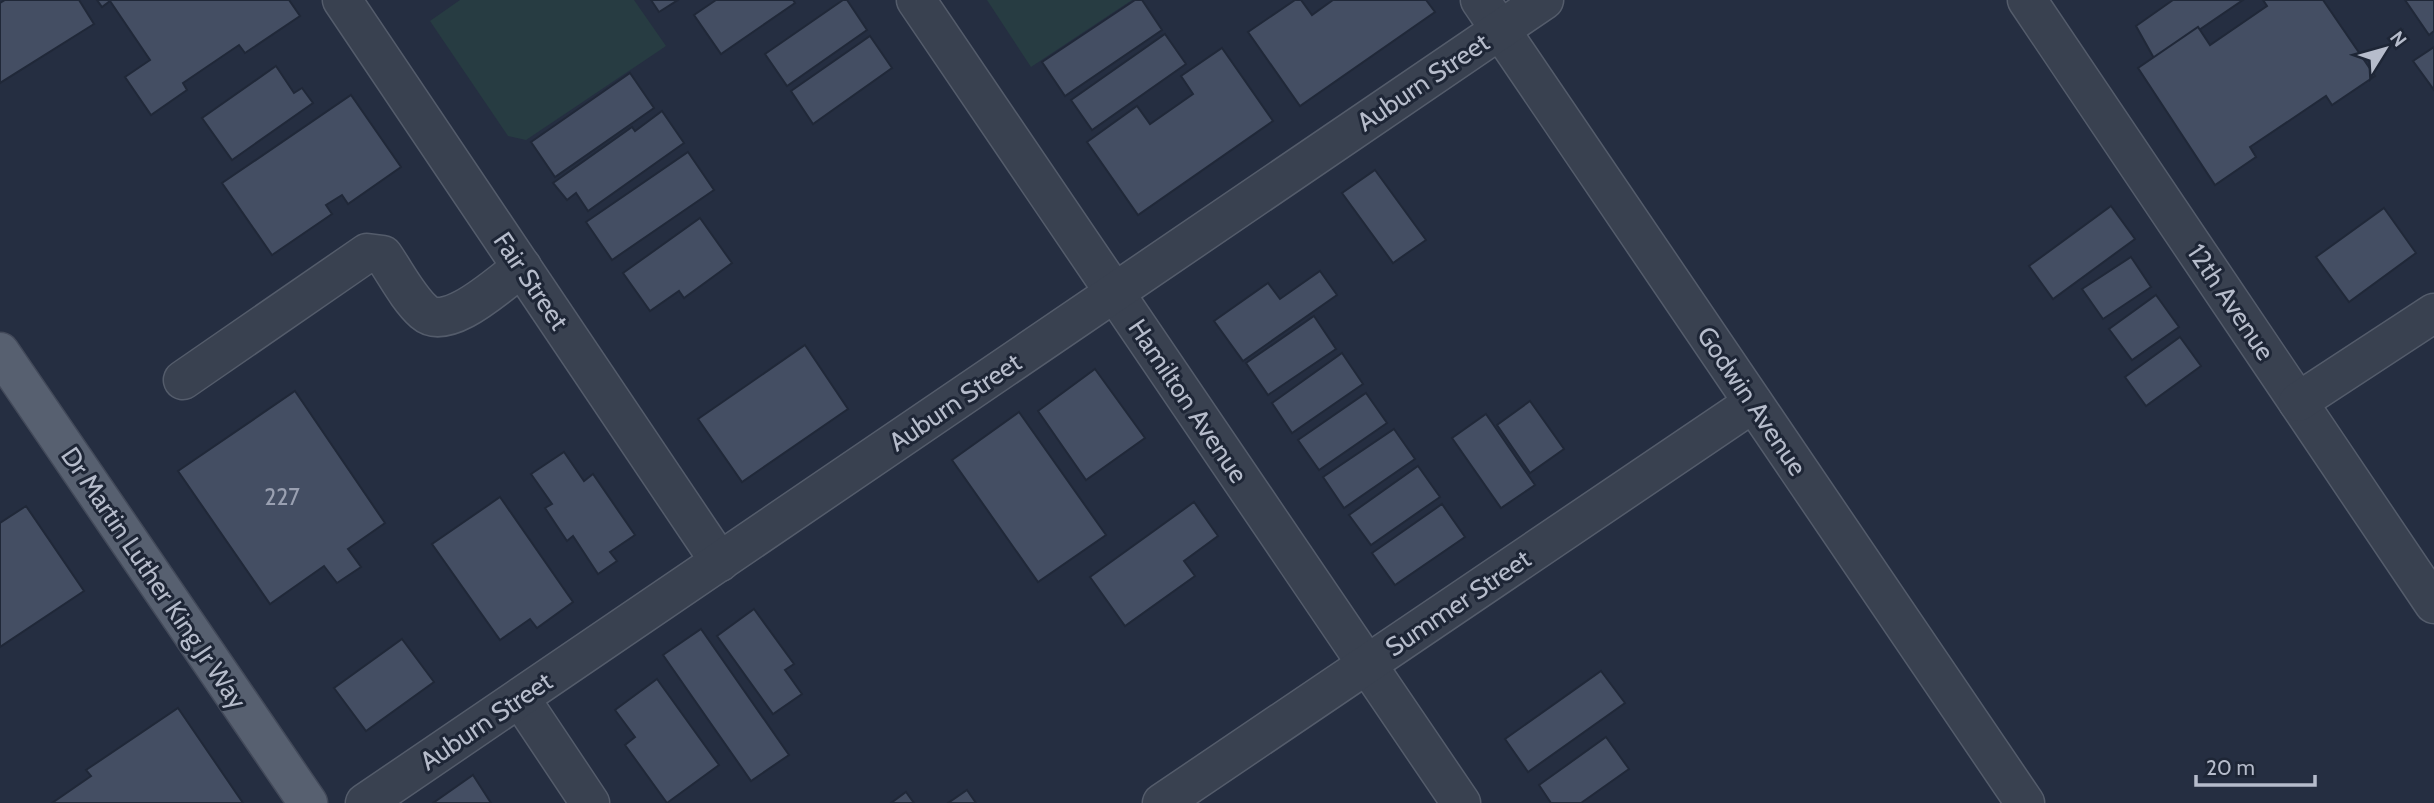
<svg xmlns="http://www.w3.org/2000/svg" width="2434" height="803" viewBox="0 0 2434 803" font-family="Cabin,sans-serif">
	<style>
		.green { fill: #273c42 }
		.building { fill: #444e63; stroke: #202838; stroke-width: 2 }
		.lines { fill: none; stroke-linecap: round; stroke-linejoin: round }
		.minor-casing { stroke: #545c6b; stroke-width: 41 }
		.major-casing { stroke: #434a5a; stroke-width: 41 }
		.minor { stroke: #394150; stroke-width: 38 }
		.major { stroke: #576070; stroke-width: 38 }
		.labels { text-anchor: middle; stroke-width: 6; stroke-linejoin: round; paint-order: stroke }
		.number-label { font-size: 23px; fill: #9aa0b1 }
		.street-label { font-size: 26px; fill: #b6bccb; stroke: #1e2636 }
	</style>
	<rect width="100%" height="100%" fill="#252e41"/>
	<g class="green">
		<polygon points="460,0 634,0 666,46 526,140 508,136 430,21"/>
		<polygon points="987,0 1132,0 1031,67"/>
	</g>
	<g class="building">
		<polygon points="5,0 79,0 94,24 0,83 0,3"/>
		<polygon points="97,0 289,0 300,16 245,53 239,45 183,83 187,90 151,115 125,77 150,60 110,1 102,7"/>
		<polygon points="651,0 678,0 659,12"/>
		<polygon points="716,0 793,0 795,3 721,54 694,15"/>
		<polygon points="843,0 847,0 867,30 787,86 765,54"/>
		<polygon points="1135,0 1142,0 1162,30 1065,96 1042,62"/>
		<polygon points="1295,0 1301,0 1312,15 1333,0 1426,0 1435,12 1300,106 1248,32"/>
		<polygon points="2173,0 2243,0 2155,60 2136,26"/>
		<polygon points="2263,0 2323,0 2375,76 2332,105 2326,96 2250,147 2256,157 2215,185 2138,68 2198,27 2210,45 2267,6"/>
		<polygon points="2405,0 2434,0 2434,31 2429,35"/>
		<polygon points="1165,34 1186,64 1092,130 1071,100"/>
		<polygon points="870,36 892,68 813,124 791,91"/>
		<polygon points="2434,47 2434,90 2413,61"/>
		<polygon points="1222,48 1273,121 1138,215 1087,142 1137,106 1150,124 1193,94 1181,76"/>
		<polygon points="276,66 294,93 302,88 313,103 232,160 202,118"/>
		<polygon points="630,73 654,108 555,177 531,142"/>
		<polygon points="351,95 401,167 348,204 342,195 326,205 332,214 272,255 222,183"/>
		<polygon points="662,111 684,143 588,211 576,193 567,200 553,183 632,127 635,131"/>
		<polygon points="688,152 714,190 612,260 586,222"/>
		<polygon points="1375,170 1426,240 1393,263 1342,193"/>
		<polygon points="2111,206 2135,239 2053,299 2029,266"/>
		<polygon points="2384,208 2416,253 2349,302 2316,257"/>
		<polygon points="700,218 732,263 684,298 679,291 650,311 623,273"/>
		<polygon points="2131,257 2151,287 2103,319 2082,289"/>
		<polygon points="1320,271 1337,295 1243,361 1214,321 1268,283 1280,299"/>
		<polygon points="2156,295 2179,327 2132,360 2109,329"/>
		<polygon points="1314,316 1336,349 1268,395 1246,363"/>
		<polygon points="2180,337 2201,366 2146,406 2125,377"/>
		<polygon points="805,345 848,409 742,482 698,419"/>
		<polygon points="1342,353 1363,384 1292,433 1272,403"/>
		<polygon points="1095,369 1145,438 1086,480 1038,411"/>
		<polygon points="295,391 385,523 348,549 361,567 337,583 324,566 270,604 178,471"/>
		<polygon points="1366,393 1387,423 1319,470 1298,440"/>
		<polygon points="1530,401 1564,449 1530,473 1497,425"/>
		<polygon points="1019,412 1106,535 1038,582 952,460"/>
		<polygon points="1486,414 1535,485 1501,508 1452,438"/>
		<polygon points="1394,429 1415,459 1344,508 1323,477"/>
		<polygon points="564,452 584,481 593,474 635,535 610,552 617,561 598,574 573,536 567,541 545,508 552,504 531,474"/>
		<polygon points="1418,466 1440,497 1371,545 1349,515"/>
		<polygon points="500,497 573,602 537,628 530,619 500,640 432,544"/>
		<polygon points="1194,502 1218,536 1184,561 1195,576 1125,626 1090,577"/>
		<polygon points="1442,504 1465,537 1395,585 1372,553"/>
		<polygon points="26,506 84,591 0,647 0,523"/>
		<polygon points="754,609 794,664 785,670 802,694 773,714 717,636"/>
		<polygon points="701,629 789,755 751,781 663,655"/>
		<polygon points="402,639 434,682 366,731 334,688"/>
		<polygon points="1601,671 1625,703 1528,772 1505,739"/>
		<polygon points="657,679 719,765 667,803 625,745 635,737 615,710"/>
		<polygon points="178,708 243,803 52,803 91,776 86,770"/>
		<polygon points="1606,737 1629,769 1581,803 1551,803 1539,785"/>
		<polygon points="473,775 491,803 433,803"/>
		<polygon points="967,790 976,803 948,803"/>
		<polygon points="906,792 914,803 891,803"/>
	</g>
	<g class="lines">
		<defs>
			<g id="minor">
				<polyline points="342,0 720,562"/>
				<polyline points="916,0 1461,803"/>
				<polyline points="1480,0 2025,803"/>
				<polyline points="2027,0 2434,604"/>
				<path d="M183 380 367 253 383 255C395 272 408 298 424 312 448 333 501 282 522 267"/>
				<polyline points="2298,402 2434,313"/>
				<polyline points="520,698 590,803"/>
				<polyline points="365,803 1544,0"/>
				<polyline points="1162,803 1753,403"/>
			</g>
			<polyline id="major" points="0,352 308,803"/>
		</defs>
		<use href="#minor" class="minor-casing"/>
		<use href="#major" class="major-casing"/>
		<use href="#minor" class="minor"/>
		<use href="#major" class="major"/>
	</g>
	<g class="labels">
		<g class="number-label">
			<text x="282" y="505">227</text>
		</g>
		<g class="street-label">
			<text transform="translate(1423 82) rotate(-34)" y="9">Auburn Street</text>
			<text transform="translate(531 281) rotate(56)" y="9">Fair Street</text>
			<text transform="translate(2231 302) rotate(56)" y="9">12th Avenue</text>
			<text transform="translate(1188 401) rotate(56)" y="9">Hamilton Avenue</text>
			<text transform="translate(1752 401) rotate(56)" y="9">Godwin Avenue</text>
			<text transform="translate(955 402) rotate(-34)" y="9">Auburn Street</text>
			<text transform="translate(154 578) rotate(56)" y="9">Dr Martin Luther King Jr Way</text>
			<text transform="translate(1458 603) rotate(-34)" y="9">Summer Street</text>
			<text transform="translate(486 721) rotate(-34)" y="9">Auburn Street</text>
		</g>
	</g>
	<g transform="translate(2385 49) rotate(53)" stroke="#1e2636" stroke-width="5" paint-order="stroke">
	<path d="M0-5L12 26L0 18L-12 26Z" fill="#b6bccb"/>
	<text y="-10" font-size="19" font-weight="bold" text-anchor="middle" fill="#b6bccb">N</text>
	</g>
	<path d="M2196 775v10h119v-10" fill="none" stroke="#b6bccb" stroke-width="3.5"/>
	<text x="2206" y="775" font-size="21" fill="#b6bccb" stroke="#1e2636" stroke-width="5" paint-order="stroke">20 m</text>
</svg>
